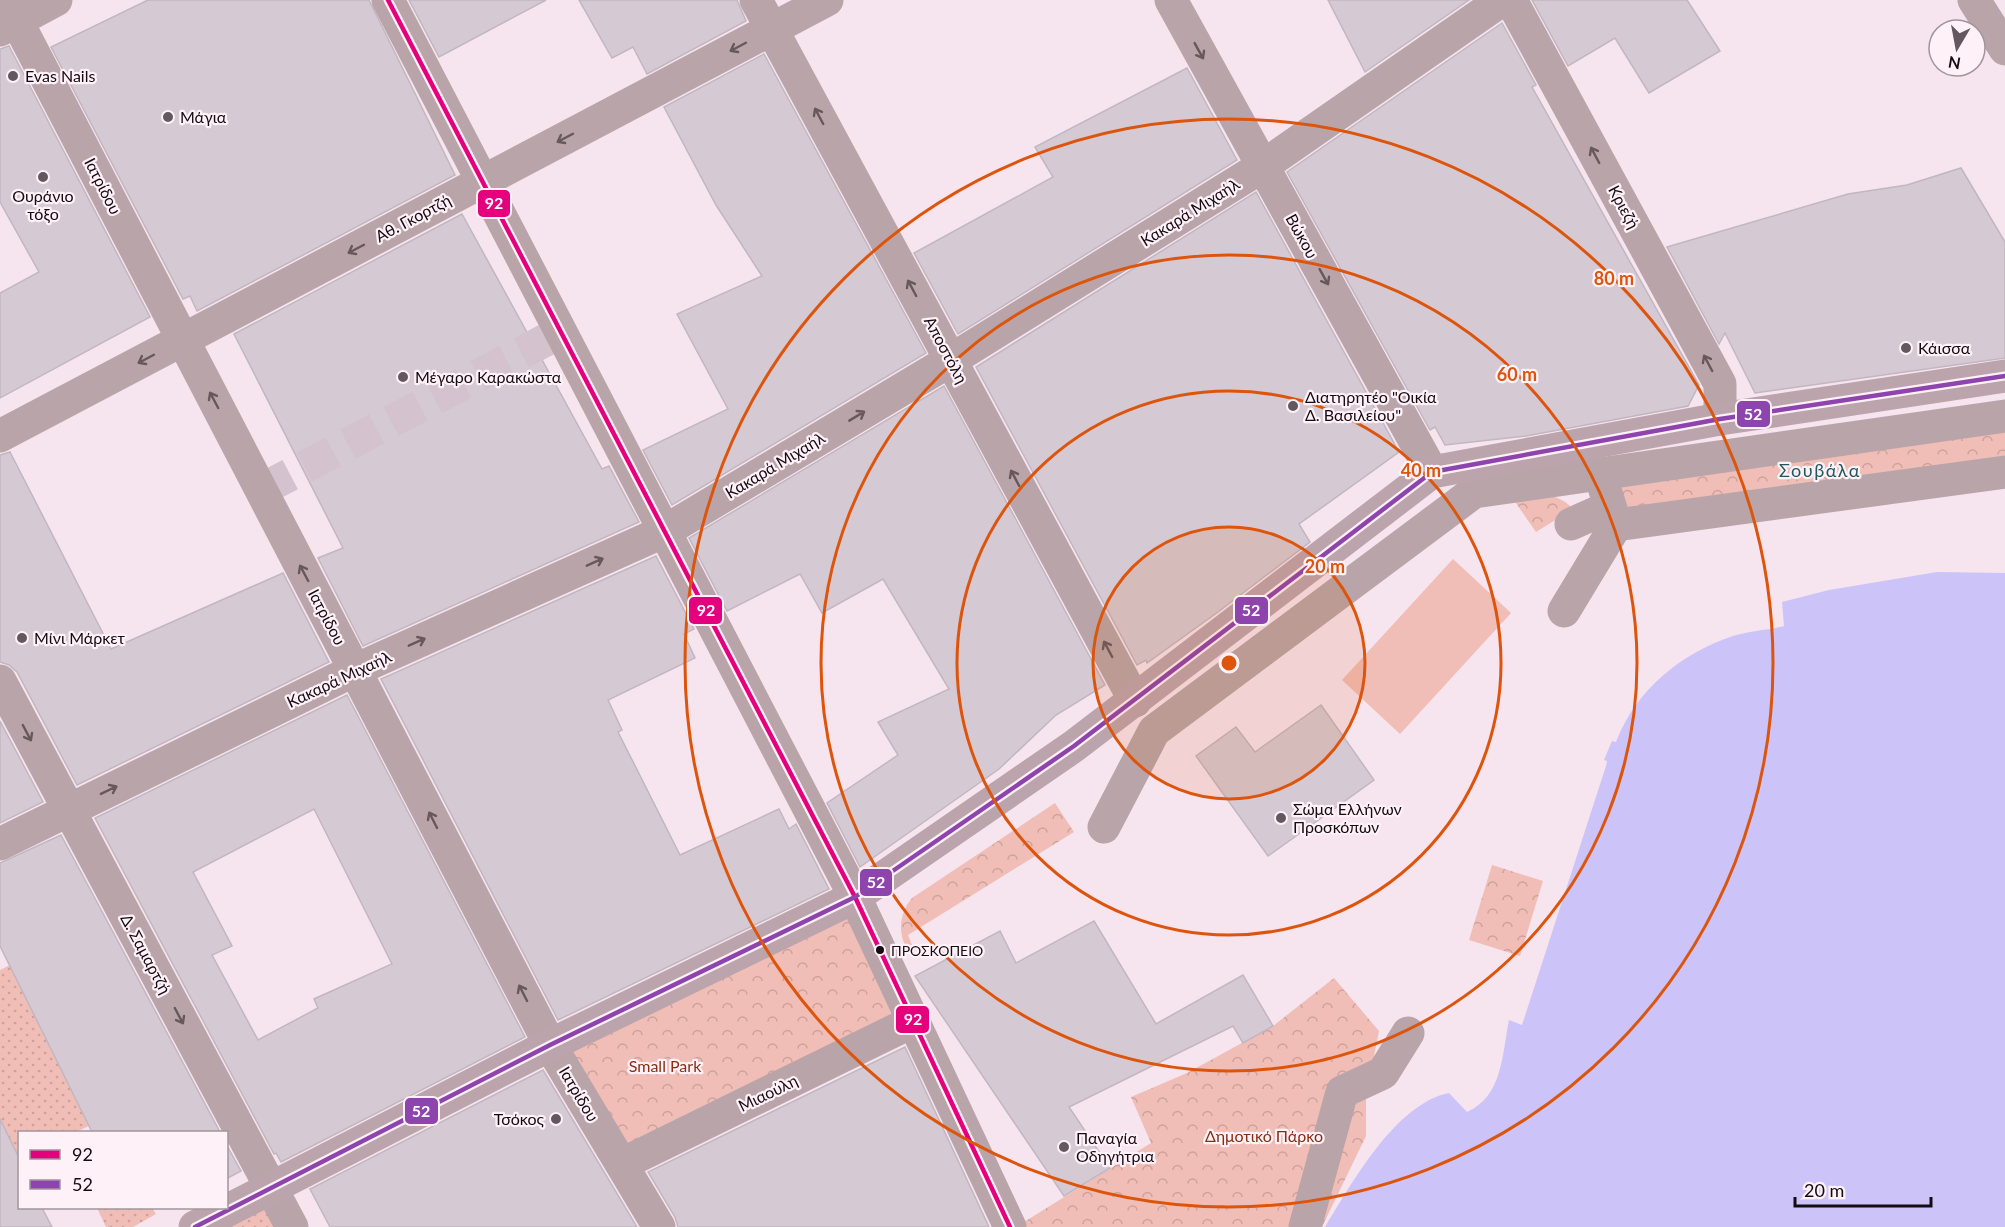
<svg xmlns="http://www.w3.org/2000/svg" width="2005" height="1227" viewBox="0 0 2005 1227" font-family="Lato,sans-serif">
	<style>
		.grass { fill: url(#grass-dots) }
		.park { fill: url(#park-crowns) }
		.garden { fill: #f0beb7 }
		.water { fill: #ccc4f8 }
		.building { fill: #d5cad4; stroke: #c2b6c1; stroke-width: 1.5; fill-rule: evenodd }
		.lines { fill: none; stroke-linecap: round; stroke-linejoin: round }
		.minor-tunnel { stroke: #d4c3ce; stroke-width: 33; stroke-dasharray: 33 16; stroke-linecap: butt }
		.minor { stroke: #b9a5a9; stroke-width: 33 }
		.major { stroke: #bba4ac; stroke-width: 33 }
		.bus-1-casing { stroke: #fef1f8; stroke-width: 9 }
		.bus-2-casing { stroke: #fef1f8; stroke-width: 9 }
		.bus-1 { stroke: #e5007d; stroke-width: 4.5 }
		.bus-2 { stroke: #8e44ad; stroke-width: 4.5 }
		.oneway { stroke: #67585e }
		.ring { fill: none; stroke: #dd550c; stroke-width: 3 }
		.poi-dot { fill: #64575f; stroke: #fef1f8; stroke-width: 2 }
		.bus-dot { fill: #150b12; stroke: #fef1f8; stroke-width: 2 }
		.labels { text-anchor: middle; stroke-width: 4.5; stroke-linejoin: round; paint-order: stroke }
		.bus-label { font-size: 14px; fill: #150b12; stroke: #fef1f8; text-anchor: start }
		.poi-label { font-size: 16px; fill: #150b12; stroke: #fef1f8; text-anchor: start }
		.street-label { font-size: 16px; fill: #150b12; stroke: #fef1f8 }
		.park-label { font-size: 16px; fill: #872e12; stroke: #fef1f8 }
		.neighbourhood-label { font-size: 18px; letter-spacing: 1.5px; fill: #1e595e; stroke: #fef1f8 }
		.centre { fill: #dd550c; stroke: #fef1f8; stroke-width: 3 }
		.ring-label { font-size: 18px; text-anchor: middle; font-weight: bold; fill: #dd550c; stroke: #fef1f8; stroke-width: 4.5; stroke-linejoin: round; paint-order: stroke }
		.line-badge { stroke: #fef1f8; stroke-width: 2 }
		.badge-label { font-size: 16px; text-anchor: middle; font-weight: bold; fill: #fff }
	</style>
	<defs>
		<pattern id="grass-dots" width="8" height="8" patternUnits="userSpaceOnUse" patternTransform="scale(1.5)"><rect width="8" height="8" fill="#f0beb7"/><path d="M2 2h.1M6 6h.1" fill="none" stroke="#cda29c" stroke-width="1.8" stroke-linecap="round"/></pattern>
		<pattern id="park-crowns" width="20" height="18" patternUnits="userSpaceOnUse" patternTransform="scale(1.5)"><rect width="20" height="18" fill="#f0beb7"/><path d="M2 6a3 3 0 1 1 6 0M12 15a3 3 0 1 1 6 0" fill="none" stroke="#cda29c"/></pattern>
	</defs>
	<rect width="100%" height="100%" fill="#f6e4ef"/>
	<g class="grass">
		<polygon points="10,965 89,1126 76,1132 20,1132 19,1160 0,1119 0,970"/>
		<polygon points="271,1198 285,1227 215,1227"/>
		<polygon points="97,1208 152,1208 156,1214 133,1227 106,1227"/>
	</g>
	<g class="park">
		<polygon points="2005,416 2005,472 1616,525 1600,474"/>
		<path d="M1511 496C1535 496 1556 490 1573 509L1536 532Z"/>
		<path d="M1055 803 1074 832 908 935 912 945 907 949C897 933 900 912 912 898Z"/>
		<polygon points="1492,865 1543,881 1520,956 1469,940"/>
		<polygon points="855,897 914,1021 622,1164 550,1045"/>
		<polygon points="1334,978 1379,1031 1366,1096 1366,1136 1322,1227 1016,1227 1151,1143 1131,1097 1187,1073 1273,1026"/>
	</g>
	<polygon class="garden" points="1453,559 1511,613 1400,734 1342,680"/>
	<path class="water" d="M1937 572 2005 573V1227H1325C1352 1183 1395 1104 1449 1093L1467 1112C1503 1096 1502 1054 1509 1020L1522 1025 1606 766 1607 761 1604 760 1612 741 1616 742C1636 690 1681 653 1733 636 1749 631 1767 630 1784 626L1782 602 1829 590Z"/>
	<g class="building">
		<polygon points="148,0 369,0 455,175 197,311 190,296 183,299 51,47"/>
		<polygon points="409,0 546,0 439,57"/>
		<polygon points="579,0 737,0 746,21 647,74 633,47 612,58"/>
		<polygon points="1328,0 1469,0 1365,72"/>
		<polygon points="1532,0 1687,0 1720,51 1649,93 1615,38 1568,66"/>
		<polygon points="1502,23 1536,85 1532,87 1699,385 1688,406 1526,436 1445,445 1435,427 1430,430 1287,172"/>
		<polygon points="9,46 150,317 0,398 0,293 39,272 0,202 0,49"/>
		<polygon points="764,54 926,353 672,505 643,450 728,409 677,314 762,276 716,205 664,107"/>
		<polygon points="1187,68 1237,160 958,334 914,253 1053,177 1035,147"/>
		<polygon points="1961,168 2005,242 2005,358 1755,393 1725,333 1719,344 1667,247 1848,194 1907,185"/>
		<polygon points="1256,192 1399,452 1299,524 1310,542 1218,612 1147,663 1146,660 1137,665 976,367"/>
		<polygon points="462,214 602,469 609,466 639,522 363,646 318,558 343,548 234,334"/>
		<polygon points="944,386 1105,685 1056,715 999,769 860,867 827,803 898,755 878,722 949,689 883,579 822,613 800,574 727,611 689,538"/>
		<polygon points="10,452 111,649 283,573 329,662 77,785 17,672 9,665 0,662 0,455"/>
		<polygon points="656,556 694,629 684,634 695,658 608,700 622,730 618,732 680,855 779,809 789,829 796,824 829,889 558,1020 381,679"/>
		<path d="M347 695 525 1037 281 1162 276 1153 274 1154 95 818ZM314 809 392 964 314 999 318 1008 258 1040 212 955 232 946 193 872Z"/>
		<polygon points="1321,705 1374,780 1268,856 1196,756 1236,727 1255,752"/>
		<polygon points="0,721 43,802 0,823"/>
		<polygon points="61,835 220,1132 92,1132 0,946 0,863"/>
		<polygon points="1094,921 1156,1024 1243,975 1273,1026 1243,1043 1233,1026 1069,1107 1110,1168 1064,1196 915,976 1000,931 1016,963"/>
		<polygon points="905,1047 989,1227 678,1227 675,1217 648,1172"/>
		<polygon points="543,1070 637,1227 330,1227 310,1189"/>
		<polygon points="0,1119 20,1160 20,1208 42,1208 52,1227 0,1227"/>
		<polygon points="226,1144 241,1171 226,1179"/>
	</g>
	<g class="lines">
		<polyline class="minor-tunnel" points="261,490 561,332"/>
		<g class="minor">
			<polyline points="6,0 550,1045 659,1227"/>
			<polyline points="388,0 855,897 1010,1227"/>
			<polyline points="756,0 1135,701"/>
			<polyline points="1171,0 1432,472"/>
			<polyline points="1511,0 1720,384 1720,419"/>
			<polyline points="1974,0 2005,49"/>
			<polyline points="0,30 56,0"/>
			<polyline points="0,436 827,0"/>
			<polyline points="1600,474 1616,525"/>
			<polyline points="1571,524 1609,507"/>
			<polyline points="1616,525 2005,472"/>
			<polyline points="1564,611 1616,525"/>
			<polyline points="0,681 292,1227"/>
			<polyline points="1104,827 1154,731 1474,492 2005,416"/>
			<polyline points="0,844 355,670 665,531 951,360 1263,166 1502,0"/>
			<polyline points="622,1164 914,1021"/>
			<polyline points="1305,1227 1342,1092 1383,1073 1408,1033"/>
		</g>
		<polyline class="major" points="195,1227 550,1045 855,897 1074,746 1432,472 1720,419 2005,376"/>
		<defs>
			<polyline id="bus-1" points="388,0 855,897 1010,1227"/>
			<polyline id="bus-2" points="195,1227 550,1045 855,897 1074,746 1432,472 1720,419 2005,376"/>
		</defs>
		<use href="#bus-1" class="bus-1-casing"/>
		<use href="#bus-2" class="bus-2-casing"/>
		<use href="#bus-1" class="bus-1"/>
		<use href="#bus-2" class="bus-2"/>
	</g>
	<defs><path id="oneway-shaft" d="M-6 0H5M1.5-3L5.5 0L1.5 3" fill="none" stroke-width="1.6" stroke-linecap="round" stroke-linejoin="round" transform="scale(1.5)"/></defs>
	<g class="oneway">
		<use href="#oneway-shaft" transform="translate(738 47) rotate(152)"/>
		<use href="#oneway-shaft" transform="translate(1199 51) rotate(61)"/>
		<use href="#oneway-shaft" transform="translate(819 116) rotate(-118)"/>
		<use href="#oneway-shaft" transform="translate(565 138) rotate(152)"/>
		<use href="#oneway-shaft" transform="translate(1595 155) rotate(-118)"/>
		<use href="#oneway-shaft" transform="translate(356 249) rotate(152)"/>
		<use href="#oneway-shaft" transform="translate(1324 277) rotate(61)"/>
		<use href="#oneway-shaft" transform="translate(912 288) rotate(-118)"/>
		<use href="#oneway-shaft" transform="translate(146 359) rotate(152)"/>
		<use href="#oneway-shaft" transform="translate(1708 363) rotate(-118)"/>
		<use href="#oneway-shaft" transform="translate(214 400) rotate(-118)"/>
		<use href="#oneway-shaft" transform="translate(857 416) rotate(-31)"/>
		<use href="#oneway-shaft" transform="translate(1015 478) rotate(-118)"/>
		<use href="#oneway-shaft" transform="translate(595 562) rotate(-24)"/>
		<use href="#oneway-shaft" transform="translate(304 573) rotate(-118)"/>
		<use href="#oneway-shaft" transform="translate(417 642) rotate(-24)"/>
		<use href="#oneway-shaft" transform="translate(1108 649) rotate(-118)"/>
		<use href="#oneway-shaft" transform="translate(27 733) rotate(62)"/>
		<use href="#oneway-shaft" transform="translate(109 790) rotate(-26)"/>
		<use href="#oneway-shaft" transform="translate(433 820) rotate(-117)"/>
		<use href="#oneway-shaft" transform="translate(523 993) rotate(-117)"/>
		<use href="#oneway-shaft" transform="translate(179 1016) rotate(62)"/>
	</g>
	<circle cx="1229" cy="663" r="136" fill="#dd550c" fill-opacity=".12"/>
	<g class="ring">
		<circle cx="1229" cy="663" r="136"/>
		<circle cx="1229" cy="663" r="272"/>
		<circle cx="1229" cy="663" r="408"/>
		<circle cx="1229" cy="663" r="544"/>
	</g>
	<g class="poi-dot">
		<circle cx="13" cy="76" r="6"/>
		<circle cx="168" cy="117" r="6"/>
		<circle cx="43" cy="177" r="6"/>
		<circle cx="1906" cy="348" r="6"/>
		<circle cx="403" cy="377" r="6"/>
		<circle cx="1293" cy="406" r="6"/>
		<circle cx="22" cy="638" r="6"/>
		<circle cx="1281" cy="818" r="6"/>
		<circle cx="556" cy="1119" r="6"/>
		<circle cx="1064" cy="1147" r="6"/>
	</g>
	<circle class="bus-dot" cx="880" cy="950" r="5"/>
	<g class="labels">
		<g class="bus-label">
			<text x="891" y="956">ΠΡΟΣΚΟΠΕΙΟ</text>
		</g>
		<g class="poi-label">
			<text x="25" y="82">Evas Nails</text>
			<text x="180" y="123">Μάγια</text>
			<text x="43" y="202" text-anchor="middle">Ουράνιο<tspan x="43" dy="18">τόξο</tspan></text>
			<text x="1918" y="354">Κάισσα</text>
			<text x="415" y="383">Μέγαρο Καρακώστα</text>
			<text x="1305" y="403">Διατηρητέο "Οικία<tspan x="1305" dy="18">Δ. Βασιλείου"</tspan></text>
			<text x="34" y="644">Μίνι Μάρκετ</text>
			<text x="1293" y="815">Σώμα Ελλήνων<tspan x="1293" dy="18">Προσκόπων</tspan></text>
			<text x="544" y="1125" text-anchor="end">Τσόκος</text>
			<text x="1076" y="1144">Παναγία<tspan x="1076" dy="18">Οδηγήτρια</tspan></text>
		</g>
		<g class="street-label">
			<text transform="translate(103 186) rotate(63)" y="6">Ιατρίδου</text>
			<text transform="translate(1624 207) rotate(62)" y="6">Κριεζή</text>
			<text transform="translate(1190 212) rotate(-32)" y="6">Κακαρά Μιχαήλ</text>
			<text transform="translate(413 218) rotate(-28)" y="6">Αθ. Γκορτζή</text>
			<text transform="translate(1302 236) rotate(61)" y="6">Βώκου</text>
			<text transform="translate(946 350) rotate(62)" y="6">Αποστόλη</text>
			<text transform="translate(775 465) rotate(-31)" y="6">Κακαρά Μιχαήλ</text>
			<text transform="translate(327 617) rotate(62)" y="6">Ιατρίδου</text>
			<text transform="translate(339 679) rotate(-25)" y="6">Κακαρά Μιχαήλ</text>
			<text transform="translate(146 954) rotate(62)" y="6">Δ. Σαμαρτζή</text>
			<text transform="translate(768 1093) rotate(-26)" y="6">Μιαούλη</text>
			<text transform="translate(579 1094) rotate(59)" y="6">Ιατρίδου</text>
		</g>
		<g class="park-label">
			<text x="665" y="1072">Small Park</text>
			<text x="1264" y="1142">Δημοτικό Πάρκο</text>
		</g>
		<g class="neighbourhood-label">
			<text x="1820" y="477">Σουβάλα</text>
		</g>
	</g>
	<circle cx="1229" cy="663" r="9" class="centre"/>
	<g class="ring-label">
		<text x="1614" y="285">80 m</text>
		<text x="1517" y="381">60 m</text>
		<text x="1421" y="477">40 m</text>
		<text x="1325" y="573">20 m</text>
	</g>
	<g class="line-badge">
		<rect x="477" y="189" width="34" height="29" rx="6" fill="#e5007d"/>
		<rect x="1736" y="400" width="35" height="28" rx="6" fill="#8e44ad"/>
		<rect x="688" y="596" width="35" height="29" rx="6" fill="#e5007d"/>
		<rect x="1234" y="596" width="35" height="29" rx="6" fill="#8e44ad"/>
		<rect x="859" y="868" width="34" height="29" rx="6" fill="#8e44ad"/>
		<rect x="895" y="1005" width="35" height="29" rx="6" fill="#e5007d"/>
		<rect x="404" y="1097" width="35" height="28" rx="6" fill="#8e44ad"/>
	</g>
	<g class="badge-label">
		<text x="494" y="209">92</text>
		<text x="1753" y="420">52</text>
		<text x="706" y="616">92</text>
		<text x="1251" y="616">52</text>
		<text x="876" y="888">52</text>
		<text x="913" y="1025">92</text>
		<text x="421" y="1117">52</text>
	</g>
	<rect x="18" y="1131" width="210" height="78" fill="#fef1f8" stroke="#a1959c" stroke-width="1.5"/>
	<rect x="30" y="1150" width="30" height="9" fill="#e5007d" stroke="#a1959c" stroke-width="1.5"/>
	<text x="72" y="1161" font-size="18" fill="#150b12">92</text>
	<rect x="30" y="1180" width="30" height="9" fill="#8e44ad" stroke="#a1959c" stroke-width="1.5"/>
	<text x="72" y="1191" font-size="18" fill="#150b12">52</text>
	<g transform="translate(1957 48) rotate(190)"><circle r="28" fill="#fef1f8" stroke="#a1959c" stroke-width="1.5"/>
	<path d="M0-4.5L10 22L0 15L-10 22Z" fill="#64575f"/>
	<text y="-9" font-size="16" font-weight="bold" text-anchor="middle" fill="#150b12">N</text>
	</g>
	<path d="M1795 1197v9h136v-9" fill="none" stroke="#150b12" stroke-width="3"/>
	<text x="1804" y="1197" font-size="18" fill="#150b12" stroke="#fef1f8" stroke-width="4.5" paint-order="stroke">20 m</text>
</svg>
